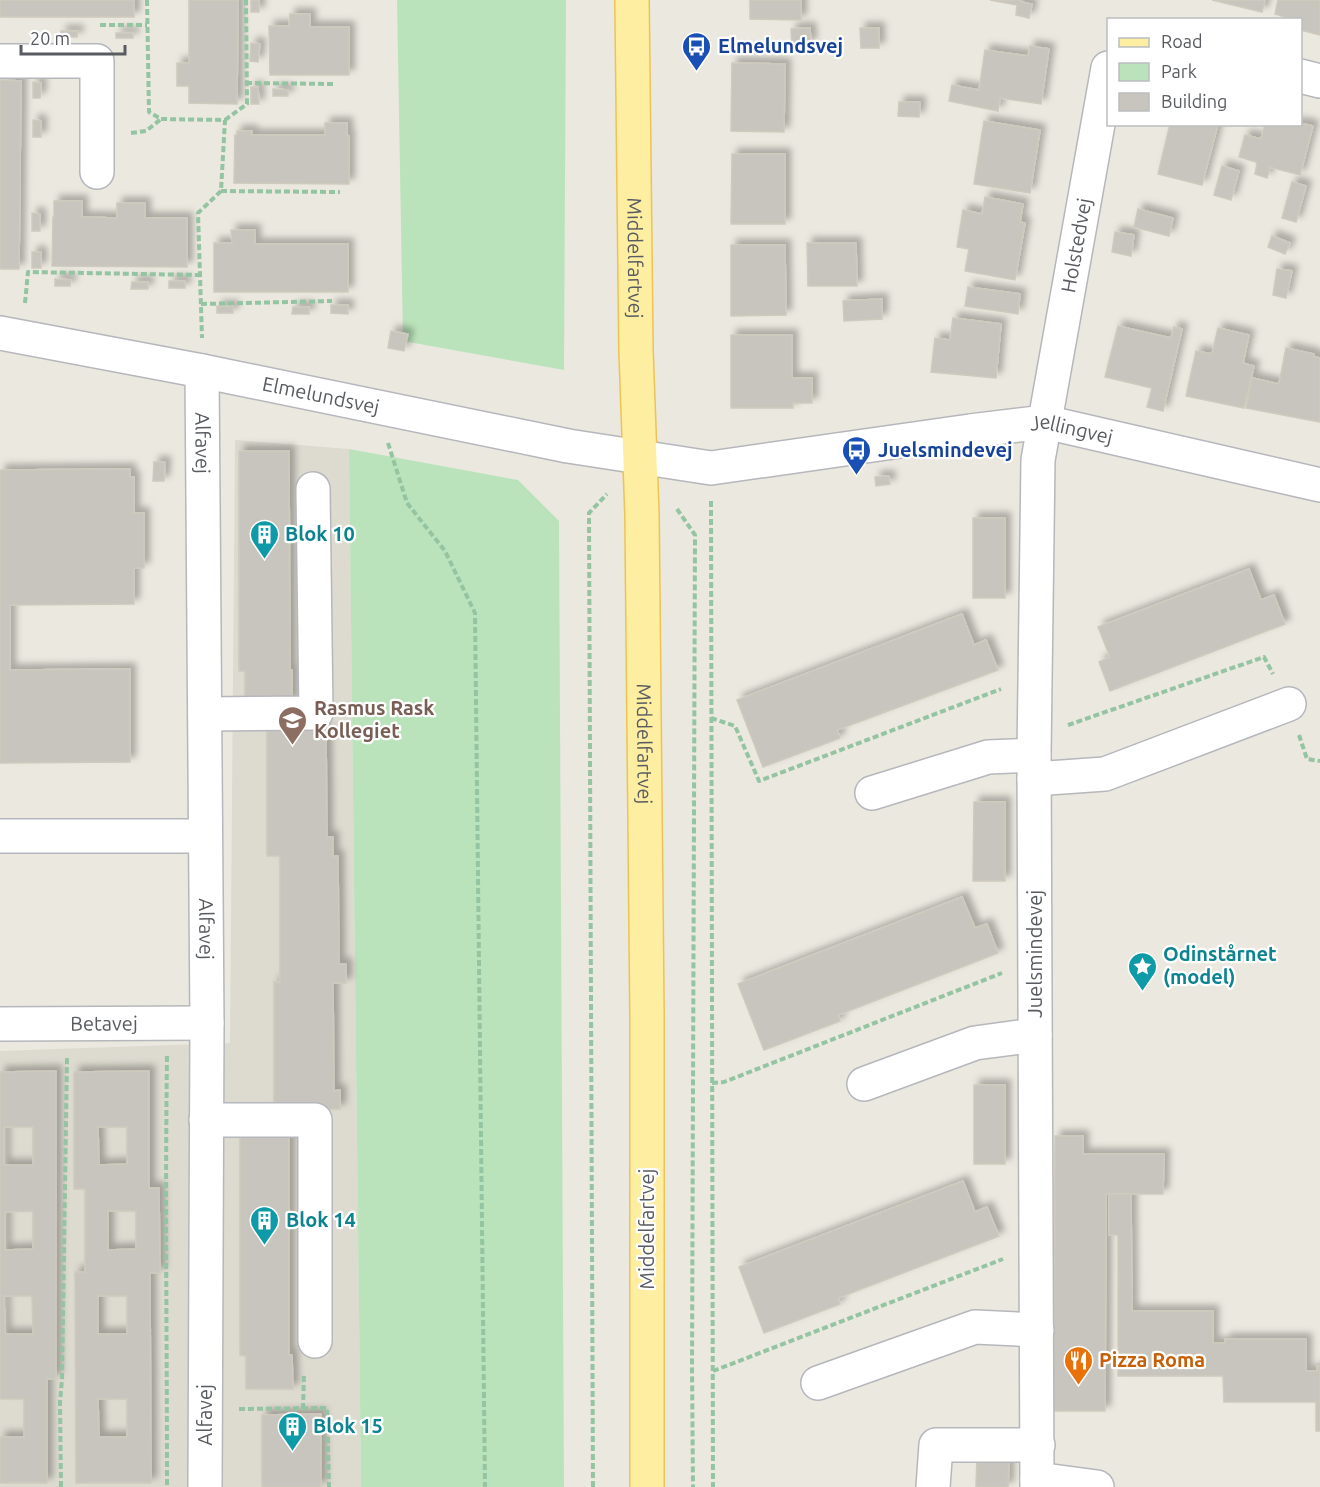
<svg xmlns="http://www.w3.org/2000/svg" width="1320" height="1487" viewBox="0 0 1320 1487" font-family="Ubuntu,sans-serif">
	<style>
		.education { fill: #dddad0 }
		.green { fill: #bbe3bb }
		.building { fill: #c8c5be; stroke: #cfcabd; stroke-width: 1.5; fill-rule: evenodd; filter: url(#shadow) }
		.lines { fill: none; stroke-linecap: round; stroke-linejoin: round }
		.minor-casing { stroke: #b5b7bc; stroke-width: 36 }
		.major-casing { stroke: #eec355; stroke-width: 36 }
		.path { stroke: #94c4a1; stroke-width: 4; stroke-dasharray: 6 3; stroke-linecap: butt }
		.minor { stroke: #fff; stroke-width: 33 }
		.major { stroke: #fdeea1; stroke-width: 33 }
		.labels { text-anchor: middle; stroke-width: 4.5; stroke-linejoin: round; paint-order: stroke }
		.transit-label { font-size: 20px; font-weight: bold; fill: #164399; stroke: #fff; text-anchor: start }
		.street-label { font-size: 20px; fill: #585b60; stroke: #fff }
		.culture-label { font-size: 20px; font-weight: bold; fill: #0d838f; stroke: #fff; text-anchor: start }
		.education-label { font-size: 20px; font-weight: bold; fill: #785e54; stroke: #fff; text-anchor: start }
		.food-label { font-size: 20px; font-weight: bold; fill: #c56008; stroke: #fff; text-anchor: start }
	</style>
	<defs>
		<filter id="shadow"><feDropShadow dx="5.5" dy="-5.5" stdDeviation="3" flood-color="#0004"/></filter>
	</defs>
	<rect width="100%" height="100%" fill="#ebe8df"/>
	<polygon class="education" points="235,440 349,449 361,1487 0,1487 0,1051 230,1043"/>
	<g class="green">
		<polygon points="397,0 566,0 564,370 403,341"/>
		<polygon points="349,449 518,480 559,521 564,1487 361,1487"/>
	</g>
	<g class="building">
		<rect x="0" y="0" width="134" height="17"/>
		<polygon points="189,0 238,0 237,104 189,103 189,86 177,86 177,63 189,63"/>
		<rect x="251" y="0" width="8" height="12"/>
		<polygon points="750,0 801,0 801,20 750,19"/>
		<polygon points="990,0 1021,0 1021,2 1032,4 1029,18 1016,15 1017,5"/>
		<polygon points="1212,0 1265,0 1262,12"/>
		<polygon points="1278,0 1320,0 1320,35 1300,30 1300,20 1294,20 1275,14"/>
		<polygon points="290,14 310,14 310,27 349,27 349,75 270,75 269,26 289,26"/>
		<polygon points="810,28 811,44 792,45 791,29"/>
		<polygon points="860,28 879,28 879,48 861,48"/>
		<polygon points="61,31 78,31 77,37 61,37"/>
		<rect x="116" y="33" width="17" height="5"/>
		<polygon points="251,43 260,44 258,62 250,61"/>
		<polygon points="1030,46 1049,49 1041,104 1000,98 998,111 949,101 952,85 979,90 985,50 1028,56"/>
		<polygon points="732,63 785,64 784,132 731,131"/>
		<polygon points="0,80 21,81 19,269 0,269"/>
		<polygon points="33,82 41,83 40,98 33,98"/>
		<polygon points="251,87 258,87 259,104 251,104"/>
		<polygon points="273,89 288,90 288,96 273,96"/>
		<polygon points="899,102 920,102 919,117 898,116"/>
		<polygon points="33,120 41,121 41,137 33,137"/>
		<polygon points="984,121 1040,130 1030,193 974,184"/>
		<polygon points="325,123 347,123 347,135 349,136 349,184 234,183 235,135 237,135 237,131 252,131 251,135 325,135"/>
		<polygon points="1300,123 1313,126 1300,175 1270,167 1267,178 1255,174 1257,164 1256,162 1239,157 1245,135 1261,139 1265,124 1300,124"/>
		<polygon points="1170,124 1218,124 1202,185 1158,174"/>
		<polygon points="732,154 785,154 785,224 731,224"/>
		<polygon points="1222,166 1239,171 1231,200 1214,195"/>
		<polygon points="1292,182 1306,186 1296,222 1282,218"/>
		<polygon points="985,197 1023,204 1020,222 1025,223 1015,280 965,271 969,249 957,247 963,210 982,214"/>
		<polygon points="54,201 82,201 82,217 117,218 117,203 145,203 145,218 187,218 187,267 52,266 53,217 54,217"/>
		<polygon points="1138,209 1173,218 1169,236 1134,227"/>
		<polygon points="32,213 40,214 40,231 32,231"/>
		<polygon points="231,230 255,230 255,244 348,244 348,292 214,292 214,243 232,243"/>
		<polygon points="1115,232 1134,235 1131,256 1112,252"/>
		<polygon points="1272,236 1290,243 1285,254 1268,247"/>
		<polygon points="807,243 856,243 857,286 808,286"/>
		<polygon points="731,245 785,245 786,315 731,316"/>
		<rect x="32" y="252" width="9" height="16"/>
		<polygon points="1277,269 1292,271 1286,298 1273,295"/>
		<polygon points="55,279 71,280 70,286 55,286"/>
		<rect x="169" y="281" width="16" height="7"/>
		<polygon points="132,282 148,282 148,289 131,289"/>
		<polygon points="968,287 1020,294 1018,314 965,306"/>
		<polygon points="882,299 882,319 844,321 843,301"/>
		<polygon points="331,305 348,305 348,314 331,313"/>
		<rect x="217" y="306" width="16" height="7"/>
		<polygon points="293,307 309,307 309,314 292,314"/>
		<polygon points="953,318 1001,324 996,378 931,372 935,338 950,340"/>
		<polygon points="1118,326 1171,338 1174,327 1182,329 1163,411 1147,407 1152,388 1105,377"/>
		<polygon points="1218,328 1249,335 1243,363 1254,366 1244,408 1186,396 1196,351 1212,354"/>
		<polygon points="391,331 408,334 404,351 388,348"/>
		<polygon points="731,335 792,335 792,378 812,378 812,403 793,403 793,408 731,408"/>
		<polygon points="1286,348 1314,354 1314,357 1320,358 1320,422 1246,408 1252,378 1279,384"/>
		<polygon points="239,451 289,451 290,670 292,670 292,703 245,703 245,671 239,671"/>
		<polygon points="154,462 165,462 164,481 153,481"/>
		<polygon points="130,469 130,477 134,477 134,513 144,513 144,568 134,568 134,604 10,605 10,670 130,669 130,762 0,763 0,470"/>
		<polygon points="889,476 890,484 876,486 875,477"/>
		<rect x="973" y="518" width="32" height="80"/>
		<polygon points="1249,569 1261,600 1274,595 1285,624 1110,691 1099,662 1110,657 1098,627"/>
		<polygon points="962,614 974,645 986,640 998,670 837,730 840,738 763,767 737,700"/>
		<polygon points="326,730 327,837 333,837 333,856 338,856 339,964 346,964 346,983 333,983 334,1091 340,1090 340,1109 274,1109 274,982 280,983 280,856 267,856 267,731"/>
		<polygon points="974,802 1005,802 1005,881 973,881"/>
		<polygon points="962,897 975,928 987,924 998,953 838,1015 840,1021 764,1050 738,984"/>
		<path d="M56 1071V1379H47V1483H0V1437H24V1399H0V1072ZM4 1127H33V1165H4ZM33 1211V1249L5 1250V1212ZM4 1296H32L33 1334H5Z"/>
		<path d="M149 1071V1188H159L160 1273H150L151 1483H76L75 1272H85V1189H74V1072ZM98 1127H127V1164L99 1165ZM108 1211H136V1249L108 1250ZM98 1296H127V1334H98ZM98 1399H127V1437H99Z"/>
		<rect x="974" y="1085" width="31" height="79"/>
		<polygon points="240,1135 289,1135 289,1355 292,1355 293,1389 246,1389 246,1356 240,1355"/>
		<polygon points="1055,1136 1083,1136 1083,1154 1164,1154 1163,1194 1106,1194 1105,1411 1054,1411"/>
		<polygon points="963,1181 975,1212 987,1207 999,1236 838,1298 840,1304 764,1333 739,1267"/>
		<polygon points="1109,1194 1131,1194 1132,1311 1213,1311 1213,1343 1225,1343 1225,1339 1306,1339 1306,1371 1317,1371 1317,1366 1320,1366 1320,1431 1316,1431 1316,1402 1224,1402 1223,1376 1118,1376 1118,1235 1109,1235"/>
		<polygon points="321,1414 321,1487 262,1487 262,1415"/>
		<polygon points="977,1457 1009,1458 1008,1487 976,1487"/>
	</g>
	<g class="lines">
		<defs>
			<g id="minor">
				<polyline points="0,61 97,61 97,172"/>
				<polyline points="1300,76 1320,81"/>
				<path id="s1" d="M0 333 202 371 568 446 711 468 970 431 1045 422 1320 485"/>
				<path id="s2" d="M202 371 207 1023 205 1487"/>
				<polyline points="205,714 316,713 313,489"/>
				<polyline points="1034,779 1105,774 1289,704"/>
				<polyline points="872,793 988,757 1034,755"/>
				<polyline points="0,836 205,836"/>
				<path id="s3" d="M0 1024 207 1023"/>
				<polyline points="864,1084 975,1043 1035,1035"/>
				<polyline points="206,1120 315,1120 315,1341"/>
				<polyline points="818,1383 975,1327 1037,1330"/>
				<polyline points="1037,1479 1097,1487"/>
				<polyline points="933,1487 936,1445 1038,1445"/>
				<path id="s4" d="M1037 1487 1034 755 1038 460 1108 68"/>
			</g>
			<g id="major">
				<path id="s5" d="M632 0 636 351 642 515 647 1016V1487"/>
			</g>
		</defs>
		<use href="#minor" class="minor-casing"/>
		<use href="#major" class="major-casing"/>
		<g class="path">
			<polyline points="147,0 149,112 161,119 225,120 221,191 198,213 202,338"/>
			<polyline points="100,25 147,25"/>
			<polyline points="246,83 334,84"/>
			<polyline points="225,120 247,104 246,0"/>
			<polyline points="131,133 146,131 161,119"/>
			<polyline points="221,191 340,192"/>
			<polyline points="25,303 28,272 200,275"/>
			<polyline points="201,304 332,301"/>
			<polyline points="388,443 407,503 445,551 475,613 485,1487"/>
			<polyline points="711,501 713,1487"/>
			<polyline points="677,509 695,535 692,1367 693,1487"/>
			<polyline points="711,718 735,726 759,781 1001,689"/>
			<polyline points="1068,725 1264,657 1273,674"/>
			<polyline points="1299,735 1307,759 1320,761"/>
			<path d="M167 1056C165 1200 167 1343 167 1487"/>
			<polyline points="712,1083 724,1082 1002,973"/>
			<polyline points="713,1371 1003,1259"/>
			<polyline points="239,1409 327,1408 329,1487"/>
			<polyline points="303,1409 304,1373"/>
			<polyline points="61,1487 60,1402 62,1379 67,1058"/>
			<polyline points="593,1487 589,513 607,494"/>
		</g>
		<use href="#minor" class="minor"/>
		<use href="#major" class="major"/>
	</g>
	<defs>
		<symbol id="bus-pin" viewBox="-11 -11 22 30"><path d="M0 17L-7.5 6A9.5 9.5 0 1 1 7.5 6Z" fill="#1a4fb4" stroke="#fff"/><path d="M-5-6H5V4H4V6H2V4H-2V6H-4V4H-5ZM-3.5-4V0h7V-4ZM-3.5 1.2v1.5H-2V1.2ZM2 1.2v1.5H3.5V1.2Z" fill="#fff"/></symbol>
		<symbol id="building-pin" viewBox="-11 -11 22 30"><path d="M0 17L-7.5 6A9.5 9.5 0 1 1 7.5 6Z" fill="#0f9aa8" stroke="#fff"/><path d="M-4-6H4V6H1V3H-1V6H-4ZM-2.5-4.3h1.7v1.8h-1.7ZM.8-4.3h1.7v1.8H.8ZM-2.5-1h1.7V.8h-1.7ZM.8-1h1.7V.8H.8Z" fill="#fff"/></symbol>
		<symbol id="university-pin" viewBox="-11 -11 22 30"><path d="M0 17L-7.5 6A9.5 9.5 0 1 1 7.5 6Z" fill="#8d6e63" stroke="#fff"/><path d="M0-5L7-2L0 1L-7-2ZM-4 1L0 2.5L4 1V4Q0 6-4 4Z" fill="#fff"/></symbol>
		<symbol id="sight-pin" viewBox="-11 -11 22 30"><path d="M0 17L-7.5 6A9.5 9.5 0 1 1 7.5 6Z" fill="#0f9aa8" stroke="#fff"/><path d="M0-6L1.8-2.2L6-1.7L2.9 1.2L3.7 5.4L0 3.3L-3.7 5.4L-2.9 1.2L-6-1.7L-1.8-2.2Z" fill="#fff"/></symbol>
		<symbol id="restaurant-pin" viewBox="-11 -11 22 30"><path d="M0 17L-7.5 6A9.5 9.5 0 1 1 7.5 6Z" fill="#e8710a" stroke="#fff"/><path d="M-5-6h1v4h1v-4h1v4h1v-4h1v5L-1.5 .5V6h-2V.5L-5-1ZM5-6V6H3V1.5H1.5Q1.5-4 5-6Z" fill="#fff"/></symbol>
	</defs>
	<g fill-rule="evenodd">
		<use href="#bus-pin" x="680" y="30" width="33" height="45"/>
		<use href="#bus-pin" x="840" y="434" width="33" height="45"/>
		<use href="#building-pin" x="248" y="518" width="33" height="45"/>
		<use href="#university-pin" x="276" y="704" width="33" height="45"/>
		<use href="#sight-pin" x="1126" y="950" width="33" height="45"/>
		<use href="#building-pin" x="248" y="1204" width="33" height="45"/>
		<use href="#restaurant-pin" x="1062" y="1344" width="33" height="45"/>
		<use href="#building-pin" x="276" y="1410" width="33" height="45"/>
	</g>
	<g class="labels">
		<g class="transit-label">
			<text x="718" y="53">Elmelundsvej</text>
			<text x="878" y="457">Juelsmindevej</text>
		</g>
		<g class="street-label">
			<text dy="7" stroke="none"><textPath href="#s4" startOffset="1245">Holstedvej</textPath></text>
			<text dy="7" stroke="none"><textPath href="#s5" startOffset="258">Middelfartvej</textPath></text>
			<text dy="7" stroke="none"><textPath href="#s1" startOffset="327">Elmelundsvej</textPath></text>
			<text dy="7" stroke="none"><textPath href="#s1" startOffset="1088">Jellingvej</textPath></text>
			<text dy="7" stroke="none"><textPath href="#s2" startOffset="72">Alfavej</textPath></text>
			<text dy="7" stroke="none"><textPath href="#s5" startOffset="744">Middelfartvej</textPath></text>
			<text dy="7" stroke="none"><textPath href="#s2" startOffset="558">Alfavej</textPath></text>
			<text transform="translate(1035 954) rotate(-90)" y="7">Juelsmindevej</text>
			<text dy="7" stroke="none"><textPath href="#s3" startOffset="104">Betavej</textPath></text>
			<text transform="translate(647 1229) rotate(-90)" y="7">Middelfartvej</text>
			<text transform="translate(205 1415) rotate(-90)" y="7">Alfavej</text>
		</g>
		<g class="culture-label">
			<text x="285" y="541">Blok 10</text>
			<text x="1163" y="961">Odinstårnet<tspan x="1163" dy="23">(model)</tspan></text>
			<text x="286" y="1227">Blok 14</text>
			<text x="313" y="1433">Blok 15</text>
		</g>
		<g class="education-label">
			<text x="314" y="715">Rasmus Rask<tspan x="314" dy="23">Kollegiet</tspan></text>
		</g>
		<g class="food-label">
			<text x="1099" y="1367">Pizza Roma</text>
		</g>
	</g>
	<rect x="1107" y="18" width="195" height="108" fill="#ffffff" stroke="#bcbdbf" stroke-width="1.5"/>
	<rect x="1119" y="38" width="30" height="9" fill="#fdeea1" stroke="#bcbdbf" stroke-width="1.5"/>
	<text x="1161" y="48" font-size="18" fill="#585b60">Road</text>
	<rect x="1119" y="63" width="30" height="18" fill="#bbe3bb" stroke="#bcbdbf" stroke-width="1.5"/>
	<text x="1161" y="78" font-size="18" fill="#585b60">Park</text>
	<rect x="1119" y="93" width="30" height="18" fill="#c8c5be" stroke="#bcbdbf" stroke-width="1.5"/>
	<text x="1161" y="108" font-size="18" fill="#585b60">Building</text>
	<path d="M21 45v9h104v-9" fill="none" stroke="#585b60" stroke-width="3"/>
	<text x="30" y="45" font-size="18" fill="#585b60" stroke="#ffffff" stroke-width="4.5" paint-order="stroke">20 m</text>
</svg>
